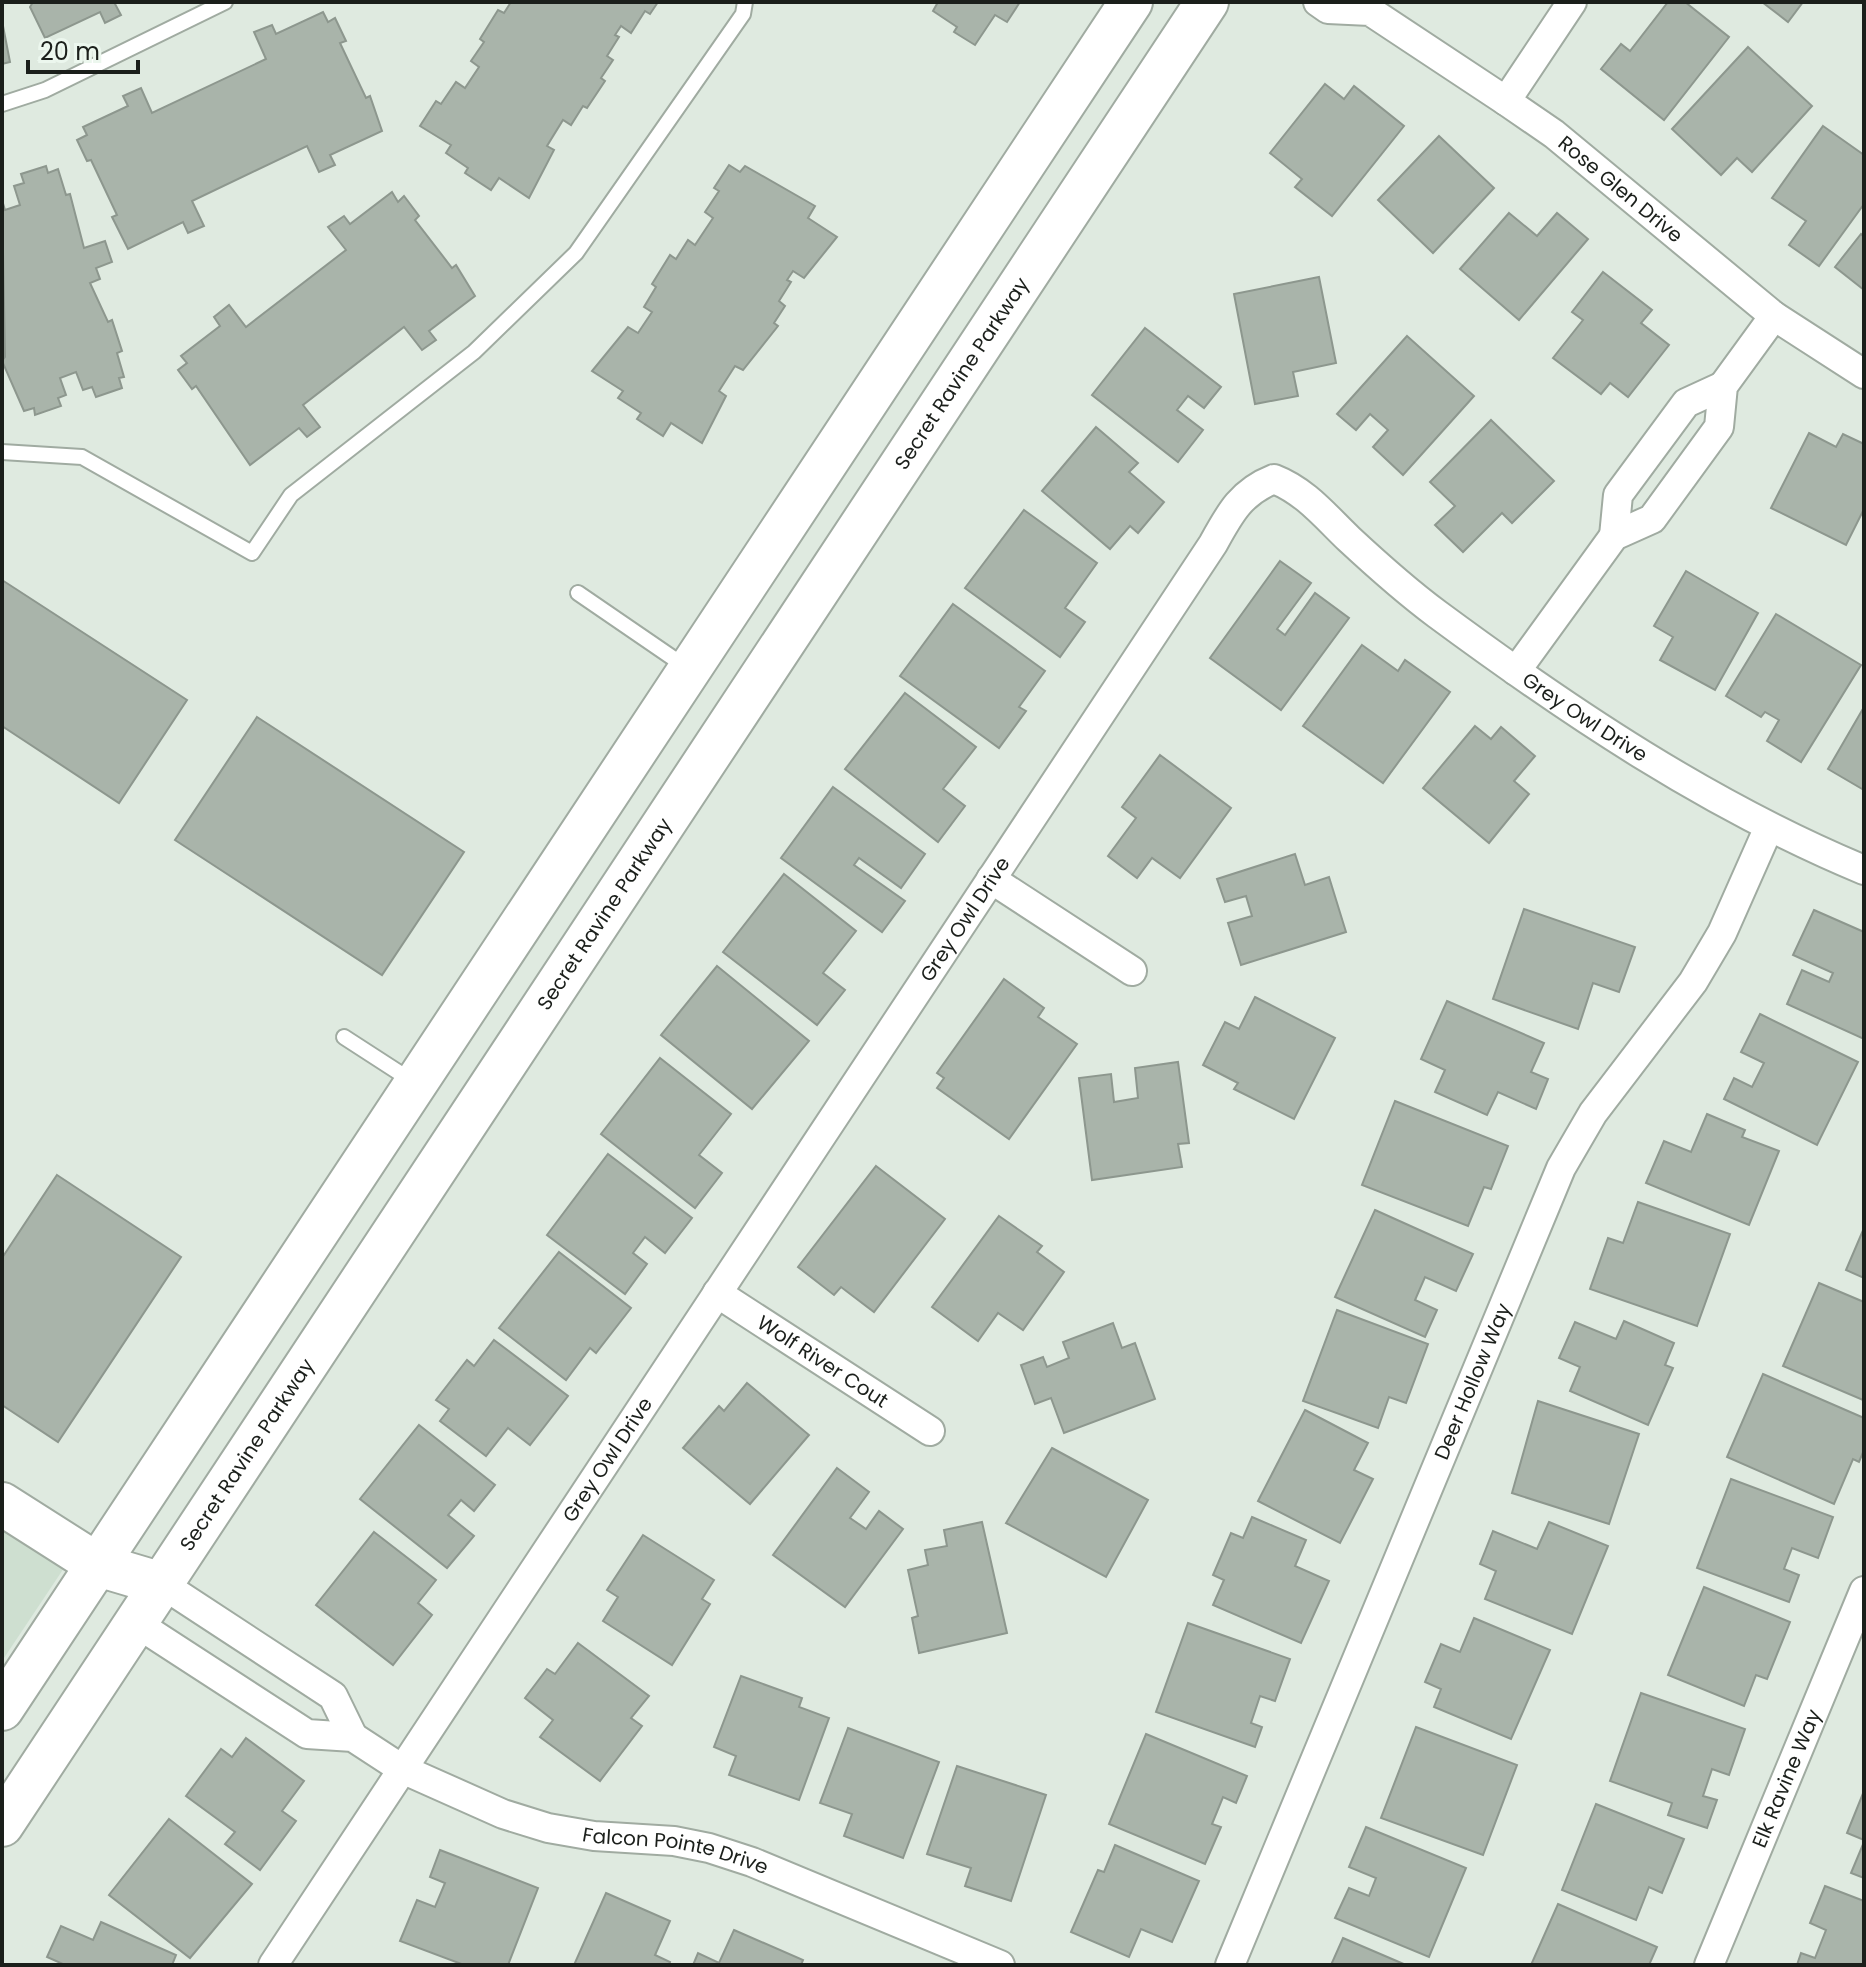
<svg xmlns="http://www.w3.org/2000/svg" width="1866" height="1967" viewBox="0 0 1866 1967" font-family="Poppins,sans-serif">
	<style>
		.built { fill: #cedfd0 }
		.building { fill: #a9b4aa; stroke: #8d978e; stroke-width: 2 }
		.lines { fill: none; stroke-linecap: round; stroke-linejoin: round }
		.lane-casing { stroke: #a0aba1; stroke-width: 18 }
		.street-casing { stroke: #a0aba1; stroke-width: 32 }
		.secondary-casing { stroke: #a0aba1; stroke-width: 46 }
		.lane { stroke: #fff; stroke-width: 14 }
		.street { stroke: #fff; stroke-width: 28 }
		.secondary { stroke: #fff; stroke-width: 42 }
		.labels { text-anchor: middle; stroke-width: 7; stroke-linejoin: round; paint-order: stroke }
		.street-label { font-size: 20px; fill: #1b1f1b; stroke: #ecf7ee }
	</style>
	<rect width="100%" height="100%" fill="#dfeae0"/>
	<polygon class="built" points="2,1528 64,1568 2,1661"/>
	<g class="building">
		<polygon points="33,2 114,2 121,15 105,23 100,12 45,38 30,7"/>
		<polygon points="511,2 658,2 650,14 645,11 631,33 621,26 615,35 619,37 607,56 613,60 601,78 605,81 587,108 583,106 571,125 563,120 547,146 554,150 529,198 499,178 491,190 465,173 468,168 446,153 451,145 420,126 436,101 441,104 456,82 465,88 479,67 471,61 484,42 480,39 498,10 504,13"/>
		<polygon points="1020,2 1007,22 995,15 975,45 954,32 957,27 933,11 938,2"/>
		<polygon points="1668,2 1685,2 1729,37 1664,120 1601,69 1621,44 1630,51"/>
		<polygon points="1762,2 1803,2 1788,22"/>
		<polygon points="323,12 328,22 335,18 346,41 340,43 366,98 370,96 382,131 330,155 335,165 319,172 307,146 192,201 204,226 188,233 183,222 128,249 112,217 117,215 91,160 87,161 77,140 87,135 83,127 128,106 123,96 141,88 152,113 266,59 254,32 272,25 276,34"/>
		<polygon points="3,26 10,62 2,64 2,26"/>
		<polygon points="1748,47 1812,106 1752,172 1737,158 1721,175 1672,129"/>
		<polygon points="1325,84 1344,99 1354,86 1404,126 1332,216 1295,187 1302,179 1270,153"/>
		<polygon points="1823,126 1864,155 1864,204 1819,266 1789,245 1806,221 1772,198"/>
		<polygon points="1439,136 1494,188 1433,253 1378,200"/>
		<polygon points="729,165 740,172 745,166 815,206 808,218 837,237 804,278 793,271 787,280 791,282 779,301 785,306 774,323 778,326 743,370 735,366 719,391 726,396 702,443 671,423 663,436 637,419 641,413 618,398 623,391 592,371 628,327 638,333 652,312 644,307 656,287 652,284 670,255 676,259 688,240 695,245 713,218 705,212 719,191 714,188"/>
		<polygon points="46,166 48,173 58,169 66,195 70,194 84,248 105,241 112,262 96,268 100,279 90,283 108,322 112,320 122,351 117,353 124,377 119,378 122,388 96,397 92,387 83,390 76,372 60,378 66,395 58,398 61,406 35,415 34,408 24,411 2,361 5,357 2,200 5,210 20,205 14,186 24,183 21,174"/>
		<polygon points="392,192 398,202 404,196 419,216 415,220 452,268 456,265 475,296 429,331 436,340 422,350 404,327 303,405 320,427 307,437 299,428 250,465 196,386 192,389 178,370 187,363 181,356 220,326 214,317 229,305 246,327 346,250 328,227 344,216 350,224"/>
		<polygon points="1509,213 1537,236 1557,213 1588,239 1519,320 1460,269"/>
		<polygon points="1861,234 1864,237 1864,290 1835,267"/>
		<polygon points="1603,272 1652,310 1641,323 1669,345 1628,397 1610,383 1601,394 1553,358 1583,320 1572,312"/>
		<polygon points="1319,277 1336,363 1293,372 1298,396 1255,404 1234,294"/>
		<polygon points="1145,328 1221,387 1204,408 1188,396 1177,410 1203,430 1178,462 1092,395"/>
		<polygon points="1407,336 1474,396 1403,475 1373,447 1388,430 1370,414 1356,430 1337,414"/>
		<polygon points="1491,420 1554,481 1512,523 1502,513 1463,552 1435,525 1455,506 1430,482"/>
		<polygon points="1096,427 1138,463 1129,472 1164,502 1138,533 1130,526 1110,549 1042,491"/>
		<polygon points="1809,433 1836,447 1843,434 1864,444 1864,509 1846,545 1771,508"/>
		<polygon points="1024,510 1097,563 1065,608 1085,622 1060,657 965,588"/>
		<polygon points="1280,561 1311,583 1277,629 1285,635 1315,593 1349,618 1281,710 1210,658"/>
		<polygon points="1686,571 1758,613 1715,690 1660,660 1673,637 1654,626"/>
		<polygon points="2,580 187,700 119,803 2,726"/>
		<polygon points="953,604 1045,671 1019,707 1026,711 999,748 900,676"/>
		<polygon points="1776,614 1861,665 1801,762 1767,741 1779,720 1765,712 1761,717 1726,696"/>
		<polygon points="1362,645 1398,671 1405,660 1450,692 1383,783 1303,726"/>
		<polygon points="905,693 976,747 943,789 965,806 938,842 845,769"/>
		<polygon points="1864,707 1864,790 1828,769"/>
		<polygon points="257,717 464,852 382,975 175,840"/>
		<polygon points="1475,726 1491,739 1501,727 1535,756 1514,781 1529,794 1489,843 1423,788"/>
		<polygon points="1160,755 1231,808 1180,878 1152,858 1137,878 1108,856 1136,818 1122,807"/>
		<polygon points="833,787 925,854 901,888 859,858 854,865 905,901 882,932 781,858"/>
		<polygon points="1295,854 1305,885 1329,877 1346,932 1241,965 1228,923 1252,916 1246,896 1225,902 1217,879"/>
		<polygon points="784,874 856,931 823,973 845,990 817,1025 723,952"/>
		<polygon points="1524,909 1635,947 1619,992 1593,983 1578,1029 1493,999"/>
		<polygon points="1814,910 1864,932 1864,1039 1787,1004 1802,970 1829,982 1833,973 1793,955"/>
		<polygon points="717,966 809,1041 752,1109 661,1035"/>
		<polygon points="1004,979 1044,1008 1038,1017 1077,1044 1009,1139 937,1088 944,1078 937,1073"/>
		<polygon points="1255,997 1335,1038 1294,1119 1234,1089 1238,1083 1203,1065 1225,1022 1239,1029"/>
		<polygon points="1447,1001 1544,1043 1531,1072 1548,1079 1536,1109 1498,1092 1487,1115 1435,1092 1445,1070 1421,1059"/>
		<polygon points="1760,1014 1858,1062 1817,1145 1724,1099 1734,1078 1752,1087 1764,1063 1741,1052"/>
		<polygon points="660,1058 731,1114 699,1155 722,1173 695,1208 601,1134"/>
		<polygon points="1178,1062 1189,1143 1178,1144 1182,1167 1092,1180 1079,1078 1111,1074 1114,1102 1138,1098 1135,1068"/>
		<polygon points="1395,1101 1508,1146 1491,1189 1484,1187 1468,1226 1362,1185"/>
		<polygon points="1707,1114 1745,1130 1742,1137 1779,1151 1749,1225 1646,1183 1664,1141 1691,1152"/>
		<polygon points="608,1154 692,1218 665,1253 645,1237 633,1253 647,1264 625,1294 547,1235"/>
		<polygon points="876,1166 945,1219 874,1312 841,1287 834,1295 798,1267"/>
		<polygon points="57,1175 181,1257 58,1442 2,1405 2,1258"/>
		<polygon points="1638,1202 1730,1234 1697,1326 1590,1289 1608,1238 1623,1243"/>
		<polygon points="1375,1210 1473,1254 1456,1291 1425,1277 1415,1300 1437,1310 1425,1337 1335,1297"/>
		<polygon points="999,1216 1042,1246 1037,1252 1064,1272 1023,1330 998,1313 978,1341 932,1307"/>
		<polygon points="1864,1228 1864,1278 1846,1270"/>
		<polygon points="559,1252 631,1308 596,1353 590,1348 566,1380 499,1328"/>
		<polygon points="1819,1283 1864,1302 1863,1400 1783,1366"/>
		<polygon points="1337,1310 1428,1344 1406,1403 1389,1397 1378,1428 1303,1401"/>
		<polygon points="1624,1321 1674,1343 1665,1365 1673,1368 1648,1425 1570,1391 1580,1367 1559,1358 1575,1322 1616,1339"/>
		<polygon points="1113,1323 1122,1348 1135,1343 1155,1399 1064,1433 1051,1398 1035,1404 1021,1365 1043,1357 1047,1367 1069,1358 1063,1342"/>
		<polygon points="494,1340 568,1396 530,1445 508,1428 486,1456 440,1421 449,1409 436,1400 467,1360 474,1366"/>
		<polygon points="1763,1374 1864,1418 1864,1450 1859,1462 1853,1459 1834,1504 1727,1457"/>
		<polygon points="747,1383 809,1435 750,1504 683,1448 719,1406 724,1411"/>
		<polygon points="1538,1401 1639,1434 1609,1524 1512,1493"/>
		<polygon points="1305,1410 1368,1443 1354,1470 1373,1479 1340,1543 1258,1501"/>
		<polygon points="419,1425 495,1485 474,1511 461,1500 448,1515 474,1536 447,1568 360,1499"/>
		<polygon points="1052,1448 1148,1500 1106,1577 1006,1523"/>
		<polygon points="837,1468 869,1492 850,1518 866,1529 879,1511 903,1529 845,1607 773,1555"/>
		<polygon points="1731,1479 1833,1517 1818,1558 1792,1548 1784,1569 1799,1575 1789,1602 1697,1568"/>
		<polygon points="1252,1517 1306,1540 1295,1566 1329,1581 1301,1643 1213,1605 1224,1580 1213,1575 1231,1533 1243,1538"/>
		<polygon points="982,1522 1007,1633 919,1653 912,1618 918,1616 908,1570 928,1565 925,1550 947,1546 944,1530"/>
		<polygon points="1549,1522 1608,1546 1572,1634 1485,1599 1496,1571 1480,1564 1493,1531 1537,1549"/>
		<polygon points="374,1532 436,1580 418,1603 432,1615 393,1665 316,1605"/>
		<polygon points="643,1535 714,1580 702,1599 710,1604 672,1665 603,1621 618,1597 607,1590"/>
		<polygon points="1704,1587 1790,1622 1767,1679 1756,1675 1744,1706 1668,1675"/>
		<polygon points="1474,1618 1550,1650 1511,1739 1434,1707 1441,1689 1425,1682 1441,1644 1460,1652"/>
		<polygon points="1188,1623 1290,1659 1275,1701 1260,1696 1251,1723 1262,1727 1255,1747 1156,1712"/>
		<polygon points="578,1643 649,1696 631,1718 642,1726 600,1781 540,1737 553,1720 525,1698 547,1669 555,1674"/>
		<polygon points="741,1676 802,1698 799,1707 829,1718 799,1800 729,1775 736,1756 714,1747"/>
		<polygon points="1641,1693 1745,1729 1729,1775 1712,1769 1703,1796 1717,1800 1707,1828 1668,1815 1672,1803 1610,1781"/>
		<polygon points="1416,1727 1517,1765 1483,1855 1381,1818"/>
		<polygon points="848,1728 939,1762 903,1858 844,1836 852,1814 820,1803"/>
		<polygon points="1146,1734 1247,1776 1236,1803 1223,1797 1212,1824 1221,1827 1205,1864 1109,1824"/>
		<polygon points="246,1738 304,1781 282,1811 296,1821 260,1870 225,1844 235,1832 186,1796 221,1749 232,1757"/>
		<polygon points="957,1766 1046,1795 1011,1901 965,1886 971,1868 927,1854"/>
		<polygon points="1864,1791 1864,1840 1847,1833"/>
		<polygon points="1596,1804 1684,1839 1662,1893 1649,1887 1636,1920 1562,1890"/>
		<polygon points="169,1819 252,1884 190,1958 109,1895"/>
		<polygon points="1366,1827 1466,1868 1429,1957 1335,1918 1349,1888 1369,1896 1376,1878 1349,1867"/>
		<polygon points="1864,1842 1864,1878 1851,1873"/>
		<polygon points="1115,1845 1199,1881 1172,1942 1141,1929 1129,1957 1071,1932 1098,1870 1104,1872"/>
		<polygon points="440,1850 538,1888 508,1965 464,1965 400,1941 417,1900 435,1907 445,1883 430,1877"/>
		<polygon points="1825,1886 1864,1901 1864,1965 1797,1965 1801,1953 1815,1958 1826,1930 1810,1923"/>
		<polygon points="606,1893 670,1921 655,1955 670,1962 669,1965 574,1965"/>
		<polygon points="1558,1904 1657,1947 1649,1965 1531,1965"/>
		<polygon points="101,1922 176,1955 172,1965 65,1965 47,1957 61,1926 93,1940"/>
		<polygon points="734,1930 803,1960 801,1965 693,1965 698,1953 719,1963"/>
		<polygon points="1343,1938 1406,1965 1331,1965"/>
	</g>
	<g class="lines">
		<defs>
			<g id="lane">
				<polyline points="2,104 45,90 225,2"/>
				<polyline points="2,452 82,457 252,553 291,495 474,352 576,253 743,14 745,2"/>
				<polyline points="578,593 686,667"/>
				<polyline points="344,1037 412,1081"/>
			</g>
			<g id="street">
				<path id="s1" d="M1318 2 1328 9 1370 11 1506 101 1554 134 1774 316 1864 374"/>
				<polyline points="1506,101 1572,2"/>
				<polyline points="1614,536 1618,495 1686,403 1723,386"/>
				<polyline points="1516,671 1614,536 1652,519 1719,427 1723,386 1774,316"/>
				<polyline points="991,879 1132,971"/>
				<path id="s2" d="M717 1293 930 1431"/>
				<polyline points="162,1584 333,1696 353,1737"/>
				<path id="s3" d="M136 1623 307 1734 353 1737 402 1769 503 1814 548 1828 594 1836 674 1841 709 1848 752 1862 1000 1965"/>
				<path id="s4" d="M273 1965 1213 544C1230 513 1241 492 1274 479 1305 491 1325 516 1349 539 1377 565 1406 591 1437 614 1571 713 1710 806 1864 870"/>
				<path id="s5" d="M1230 1965 1561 1168 1593 1113 1693 982 1722 933 1769 827"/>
				<path id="s6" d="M1709 1965 1864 1591"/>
			</g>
			<g id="secondary">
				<polyline points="2,1504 98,1565 162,1584"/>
				<polyline points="2,1709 1131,2"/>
				<path id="s7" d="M2 1825 1207 2"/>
			</g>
		</defs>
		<use href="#lane" class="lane-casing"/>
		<use href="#street" class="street-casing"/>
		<use href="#secondary" class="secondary-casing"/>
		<use href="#lane" class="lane"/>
		<use href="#street" class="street"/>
		<use href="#secondary" class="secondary"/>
	</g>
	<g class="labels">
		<g class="street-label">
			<text dy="7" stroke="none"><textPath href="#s1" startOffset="362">Rose Glen Drive</textPath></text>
			<text dy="7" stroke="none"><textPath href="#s7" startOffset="1740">Secret Ravine Parkway</textPath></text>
			<text dy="7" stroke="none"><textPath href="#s4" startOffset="2188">Grey Owl Drive</textPath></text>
			<text dy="7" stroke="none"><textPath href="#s7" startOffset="1092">Secret Ravine Parkway</textPath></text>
			<text dy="7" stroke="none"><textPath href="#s4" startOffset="1254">Grey Owl Drive</textPath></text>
			<text dy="7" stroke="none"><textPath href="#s2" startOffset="126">Wolf River Cout</textPath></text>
			<text dy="7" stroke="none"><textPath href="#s5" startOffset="632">Deer Hollow Way</textPath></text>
			<text dy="7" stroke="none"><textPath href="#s7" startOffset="444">Secret Ravine Parkway</textPath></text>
			<text dy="7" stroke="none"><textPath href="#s4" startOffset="606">Grey Owl Drive</textPath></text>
			<text dy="7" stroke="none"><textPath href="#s6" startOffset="202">Elk Ravine Way</textPath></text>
			<text dy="7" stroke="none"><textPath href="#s3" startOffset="596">Falcon Pointe Drive</textPath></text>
		</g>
	</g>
	<rect width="1866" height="1967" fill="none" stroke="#1b1f1b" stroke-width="8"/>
	<path d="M28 60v12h110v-12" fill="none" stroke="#1b1f1b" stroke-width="4"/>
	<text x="40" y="60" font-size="24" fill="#1b1f1b" stroke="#ecf7ee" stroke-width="6" paint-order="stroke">20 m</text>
</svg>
